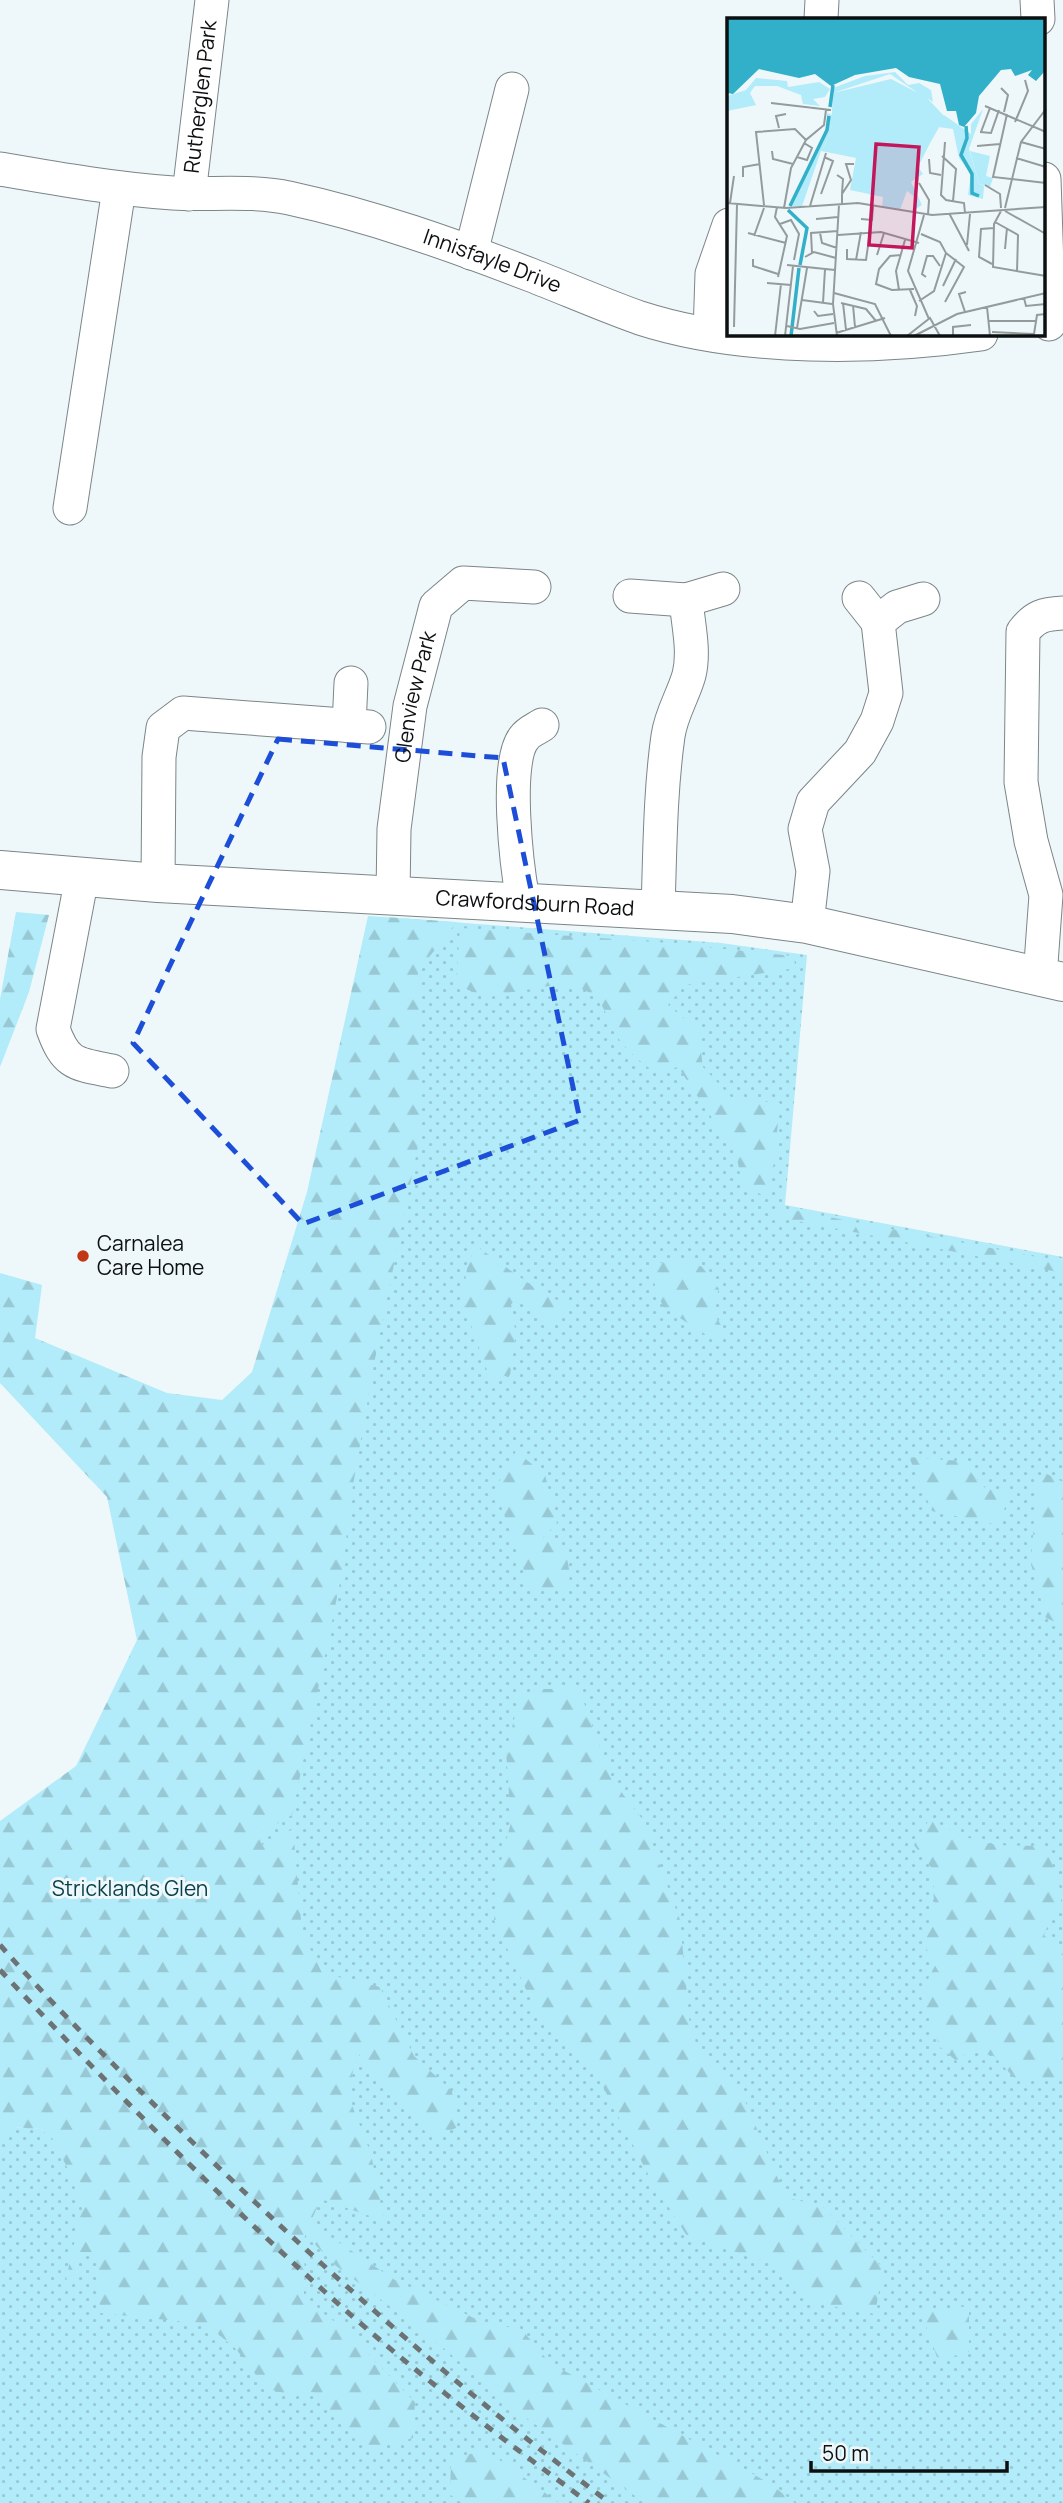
<svg xmlns="http://www.w3.org/2000/svg" width="1063" height="2503" viewBox="0 0 1063 2503" font-family="Manrope,sans-serif">
	<style>
		.grass { fill: url(#grass-dots) }
		.forest { fill: url(#forest-firs) }
		.lines { fill: none; stroke-linecap: round; stroke-linejoin: round }
		.minor-casing { stroke: #7c8587; stroke-width: 35 }
		.major-casing { stroke: #7c8587; stroke-width: 40 }
		.minor { stroke: #fff; stroke-width: 33 }
		.major { stroke: #fff; stroke-width: 38 }
		.rail { stroke: #6d7374; stroke-width: 5; stroke-dasharray: 9 9; stroke-linecap: butt }
		.marked { fill: none; stroke: #1d4ed8; stroke-width: 5; stroke-dasharray: 14 9; stroke-linejoin: round }
		.poi-dot { fill: #c23817; stroke: #eef8fa; stroke-width: 2.5 }
		.labels { text-anchor: middle; stroke-width: 6; stroke-linejoin: round; paint-order: stroke }
		.street-label { font-size: 21px; fill: #0d1011; stroke: #eef8fa }
		.poi-label { font-size: 21px; fill: #0d1011; stroke: #eef8fa; text-anchor: start }
		.park-label { font-size: 21px; fill: #073f4a; stroke: #eef8fa }
		.inset-river { fill: none; stroke: #33b0c9; stroke-width: 3.5 }
		.inset-road { fill: none; stroke: #949b9d; stroke-width: 2 }
		.view { fill: #c2185b; fill-opacity: 0.15; stroke: #c2185b; stroke-width: 3.5 }
		.inset-edge { fill: none; stroke: #0d1011; stroke-width: 3.5 }
	</style>
	<defs>
		<pattern id="grass-dots" width="8" height="8" patternUnits="userSpaceOnUse" patternTransform="scale(1.75)"><rect width="8" height="8" fill="#b2ebf9"/><path d="M2 2h.1M6 6h.1" fill="none" stroke="#98c8d4" stroke-width="1.8" stroke-linecap="round"/></pattern>
		<pattern id="forest-firs" width="22" height="20" patternUnits="userSpaceOnUse" patternTransform="scale(1.75)"><rect width="22" height="20" fill="#b2ebf9"/><path d="M5 1l3.5 6h-7zM16 11l3.5 6h-7z" fill="#98c8d4"/></pattern>
	</defs>
	<rect width="100%" height="100%" fill="#eef8fa"/>
	<polygon class="grass" points="388,917 721,943 807,955 785,1205 1063,1257 1063,2503 0,2503 0,2126 41,2129 151,2215"/>
	<g class="forest">
		<polygon points="16,912 49,915 29,992 0,1067 0,999"/>
		<polygon points="368,916 457,922 418,971 421,1131 376,1353 352,1491 342,1573 292,1815 263,1832 262,1845 293,1829 302,1932 322,1973 380,1987 414,2056 452,2091 456,2128 430,2137 357,2052 348,2095 371,2154 384,2221 321,2199 310,2223 395,2280 480,2321 522,2330 550,2363 769,2483 795,2503 645,2503 525,2417 429,2336 335,2265 305,2234 304,2294 324,2314 373,2349 368,2354 415,2402 413,2438 371,2450 332,2415 313,2392 292,2396 266,2388 236,2349 206,2324 100,2313 98,2266 92,2252 80,2252 75,2284 66,2279 82,2209 70,2173 52,2138 41,2129 11,2127 0,2138 0,1821 76,1766 137,1640 107,1497 0,1383 0,1273 42,1285 35,1338 167,1393 222,1400 252,1372 307,1192"/>
		<path d="M460 928 656 942 793 956 796 968 685 985 668 1005 698 1030 703 1067 732 1098 780 1103 770 1200 742 1183 736 1154 678 1067 656 1073C640 1062 625 1049 614 1032 608 1022 605 1006 596 998 565 968 507 1003 475 993 469 991 462 986 456 983Z"/>
		<polygon points="782,1208 1063,1262 1063,1273 777,1217"/>
		<polygon points="475,1245 535,1288 568,1306 549,1327 519,1298 511,1304 516,1335 510,1375 490,1379 462,1299 467,1269"/>
		<polygon points="682,1258 702,1267 719,1289 712,1310 726,1334 717,1342 663,1307 648,1266"/>
		<polygon points="516,1451 545,1475 557,1523 542,1539 565,1547 570,1575 568,1590 531,1590 495,1489"/>
		<polygon points="909,1457 961,1461 986,1489 1012,1490 998,1525 932,1511"/>
		<polygon points="1045,1473 1063,1482 1063,1625 1046,1618 1031,1564 1036,1491"/>
		<polygon points="536,1689 579,1689 612,1780 643,1820 680,1920 690,2027 701,2055 743,2096 786,2198 821,2205 883,2268 875,2314 815,2303 769,2263 687,2236 649,2176 599,2079 536,2011 494,1920 498,1874 511,1822 506,1751 520,1696"/>
		<path d="M930 1818C969 1844 998 1848 1044 1845 1052 1862 1063 1888 1061 1907 1056 1917 1048 1923 1044 1935L1063 1954V2078L1017 2081 994 2056 966 2050 960 2064 940 2047 920 1994 937 1962 922 1944 934 1906 933 1870 914 1845Z"/>
		<polygon points="969,2306 969,2352 938,2360 921,2312"/>
		<polygon points="486,2450 559,2503 466,2503 450,2495 451,2459"/>
	</g>
	<g class="lines">
		<defs>
			<g id="minor">
				<polyline points="1037,0 1038,19"/>
				<polyline points="821,19 822,0"/>
				<path id="s1" d="M0 169C58 179 115 189 173 193 210 195 253 190 289 198 372 216 453 245 531 275 567 289 603 305 640 318 742 351 876 349 981 334"/>
				<polyline points="1044,179 1049,324"/>
				<path id="s2" d="M189 194 212 0"/>
				<polyline points="471,253 512,89"/>
				<polyline points="710,333 712,274 729,225"/>
				<polyline points="70,508 119,189"/>
				<polyline points="630,596 686,600 723,589"/>
				<polyline points="859,598 878,622"/>
				<polyline points="349,726 351,683"/>
				<path d="M82 877 53 1029C66 1065 76 1064 112 1071"/>
				<polyline points="158,883 159,757 163,728 183,713 369,727"/>
				<path id="s3" d="M393 895 394 829 410 706 436 606 463 583 534 587"/>
				<path d="M523 900C517 868 504 762 524 738 528 732 536 729 542 725"/>
				<path d="M658 908C660 851 660 793 668 736 671 714 683 696 689 675 695 651 688 624 686 600"/>
				<polyline points="807,924 813,871 805,829 813,802 860,752 877,721 886,693 878,622 897,607 923,599"/>
				<path d="M1040 977 1046 895 1031 841 1021 782 1023 632C1035 616 1044 614 1063 613"/>
			</g>
			<g id="major">
				<path id="s4" d="M0 870 158 883 732 914 807 924 1063 982"/>
			</g>
		</defs>
		<use href="#minor" class="minor-casing"/>
		<use href="#major" class="major-casing"/>
		<use href="#minor" class="minor"/>
		<use href="#major" class="major"/>
		<g class="rail">
			<path d="M0 1945C57 2010 120 2071 181 2131 317 2264 458 2389 610 2503"/>
			<path d="M0 1970C104 2081 211 2189 324 2291 408 2367 498 2436 589 2503"/>
		</g>
	</g>
	<path class="marked" d="M278 739 503 758 580 1120 303 1224 133 1043Z"/>
	<circle class="poi-dot" cx="83" cy="1256" r="7"/>
	<g class="labels">
		<g class="street-label">
			<text dy="7" stroke="none"><textPath href="#s2" startOffset="98">Rutherglen Park</textPath></text>
			<text dy="7" stroke="none"><textPath href="#s1" startOffset="504">Innisfayle Drive</textPath></text>
			<text dy="7" stroke="none"><textPath href="#s3" startOffset="200">Glenview Park</textPath></text>
			<text dy="7" stroke="none"><textPath href="#s4" startOffset="536">Crawfordsburn Road</textPath></text>
		</g>
		<g class="poi-label">
			<text x="97" y="1251">Carnalea<tspan x="97" dy="24">Care Home</tspan></text>
		</g>
		<g class="park-label">
			<text x="130" y="1896">Stricklands Glen</text>
		</g>
	</g>
	<g transform="translate(727 18)">
		<rect width="318" height="318" fill="#eef8fa"/>
		<path d="M168 54 181 67 192 65 204 72 206 84 200 80 218 99 192 144 186 141 172 192 155 189 156 179 123 172 129 140 95 132 104 115 106 70 138 58ZM163 56 191 75 164 61 106 75ZM243 133 263 138 259 158 266 160 263 169 252 166Z" fill="#b2ebf9" fill-rule="evenodd"/>
		<path d="M29 60 60 63 61 69 92 64 103 71 98 79 86 81 93 88 76 86 74 77 50 68H28L23 75 29 87 0 93V78L19 72ZM256 91 242 131 252 166 257 168 256 181 241 177 244 155 232 140 226 111 211 109 191 149 196 156 184 164 195 187 185 193 189 180 180 173 173 192 160 188 157 179 171 190 178 156 172 143 176 146 178 139 132 110 136 109 107 99 104 110 108 108 96 130 106 128 115 135 120 132 125 139 94 133 75 188H62L99 111 100 95 141 111 178 138 175 130 187 136 190 144 204 122 202 114 217 97 244 116V106Z" fill="#b2ebf9"/>
		<path d="M0 0H318V53L309 63 301 57 305 52 288 58 284 51 274 52 252 78 249 95 237 109 232 107 229 93H220L213 66 182 59 169 50 128 57 104 68 88 56 72 60 32 51 6 76 0 75Z" fill="#33b0c9"/>
		<path class="inset-river" d="M103 89 106 67M239 108 240 120 234 137 245 156V175L252 178M63 188 100 112 102 98M61 192 80 210 73 247M64 318 72 250"/>
		<path class="inset-road" d="M274 70 281 77 277 94M44 85 104 92M258 88 319 114M280 96 266 159 319 165M288 104 301 73 298 62M52 110 49 98 59 96M253 114 264 115 272 92M254 114 263 90M218 124 214 177 219 182 237 185 238 195M294 124 319 131M250 128 273 126M45 133 46 141 66 146M215 138 229 151 226 183M70 139 80 142 85 130 77 125M289 140 319 149M202 141 203 155 214 157M110 157 116 161 115 175M16 159V149L33 146M192 165 202 182 201 196M258 167 273 176 274 190M94 176 106 143 97 139M0 185 59 190 131 185 205 197 319 189M3 185 7 158M115 186V176L124 162 119 146H127M37 187 29 114 68 111 79 122M83 188 99 135M50 189 48 199 60 218 51 259M57 190 64 150 79 122 97 107 99 92M278 190 294 124 319 91M274 193 267 206 266 249 319 258M278 193 319 216M222 195 242 233M197 197 181 253 202 301M89 201 111 199M134 201 145 202 146 188M268 204 291 217 290 254M53 206 64 202 72 216 67 242M21 215 59 225M93 215 95 225 110 230M111 217 154 214 192 225M27 218 37 190M240 227 243 196M120 231V241L139 242 143 214M278 231 280 210M85 235 84 215 111 213M150 237 157 215M174 237 163 238 152 251 149 266 165 272 187 271M78 239 87 234 109 240M26 241V248L51 256M129 242 134 214M265 246 252 239 254 211 267 210M60 247 108 252M199 259 195 256 200 238H206L213 248M40 265 64 267M216 268 229 241M172 272 169 253 178 222M183 272 190 288 188 298M107 275 148 286 164 318M297 280 299 288 319 286M75 282 105 286M192 283 207 273 219 235 213 224 194 216M218 284 237 249 219 235M96 285 98 251M114 285 139 291 149 303M116 285 119 312M126 287 128 309M260 289 263 318M87 293 91 298 106 296M238 294 232 276 239 274M262 303H309M60 308 73 311 107 305M7 309 10 186M70 310 80 250M265 314 307 316 310 297 319 296M109 315 158 300M48 318 54 266M58 318 66 248M110 318 106 286 112 187M180 318 203 300 213 318M187 318 230 296 319 275M226 318V309L244 307"/>
		<path class="view" d="M149 126 192 129 185 230 142 227Z"/>
		<rect width="318" height="318" class="inset-edge"/>
	</g>
	<path d="M811 2461v10h196v-10" fill="none" stroke="#0d1011" stroke-width="3.5"/>
	<text x="822" y="2461" font-size="21" fill="#0d1011" stroke="#eef8fa" stroke-width="5" paint-order="stroke">50 m</text>
</svg>
